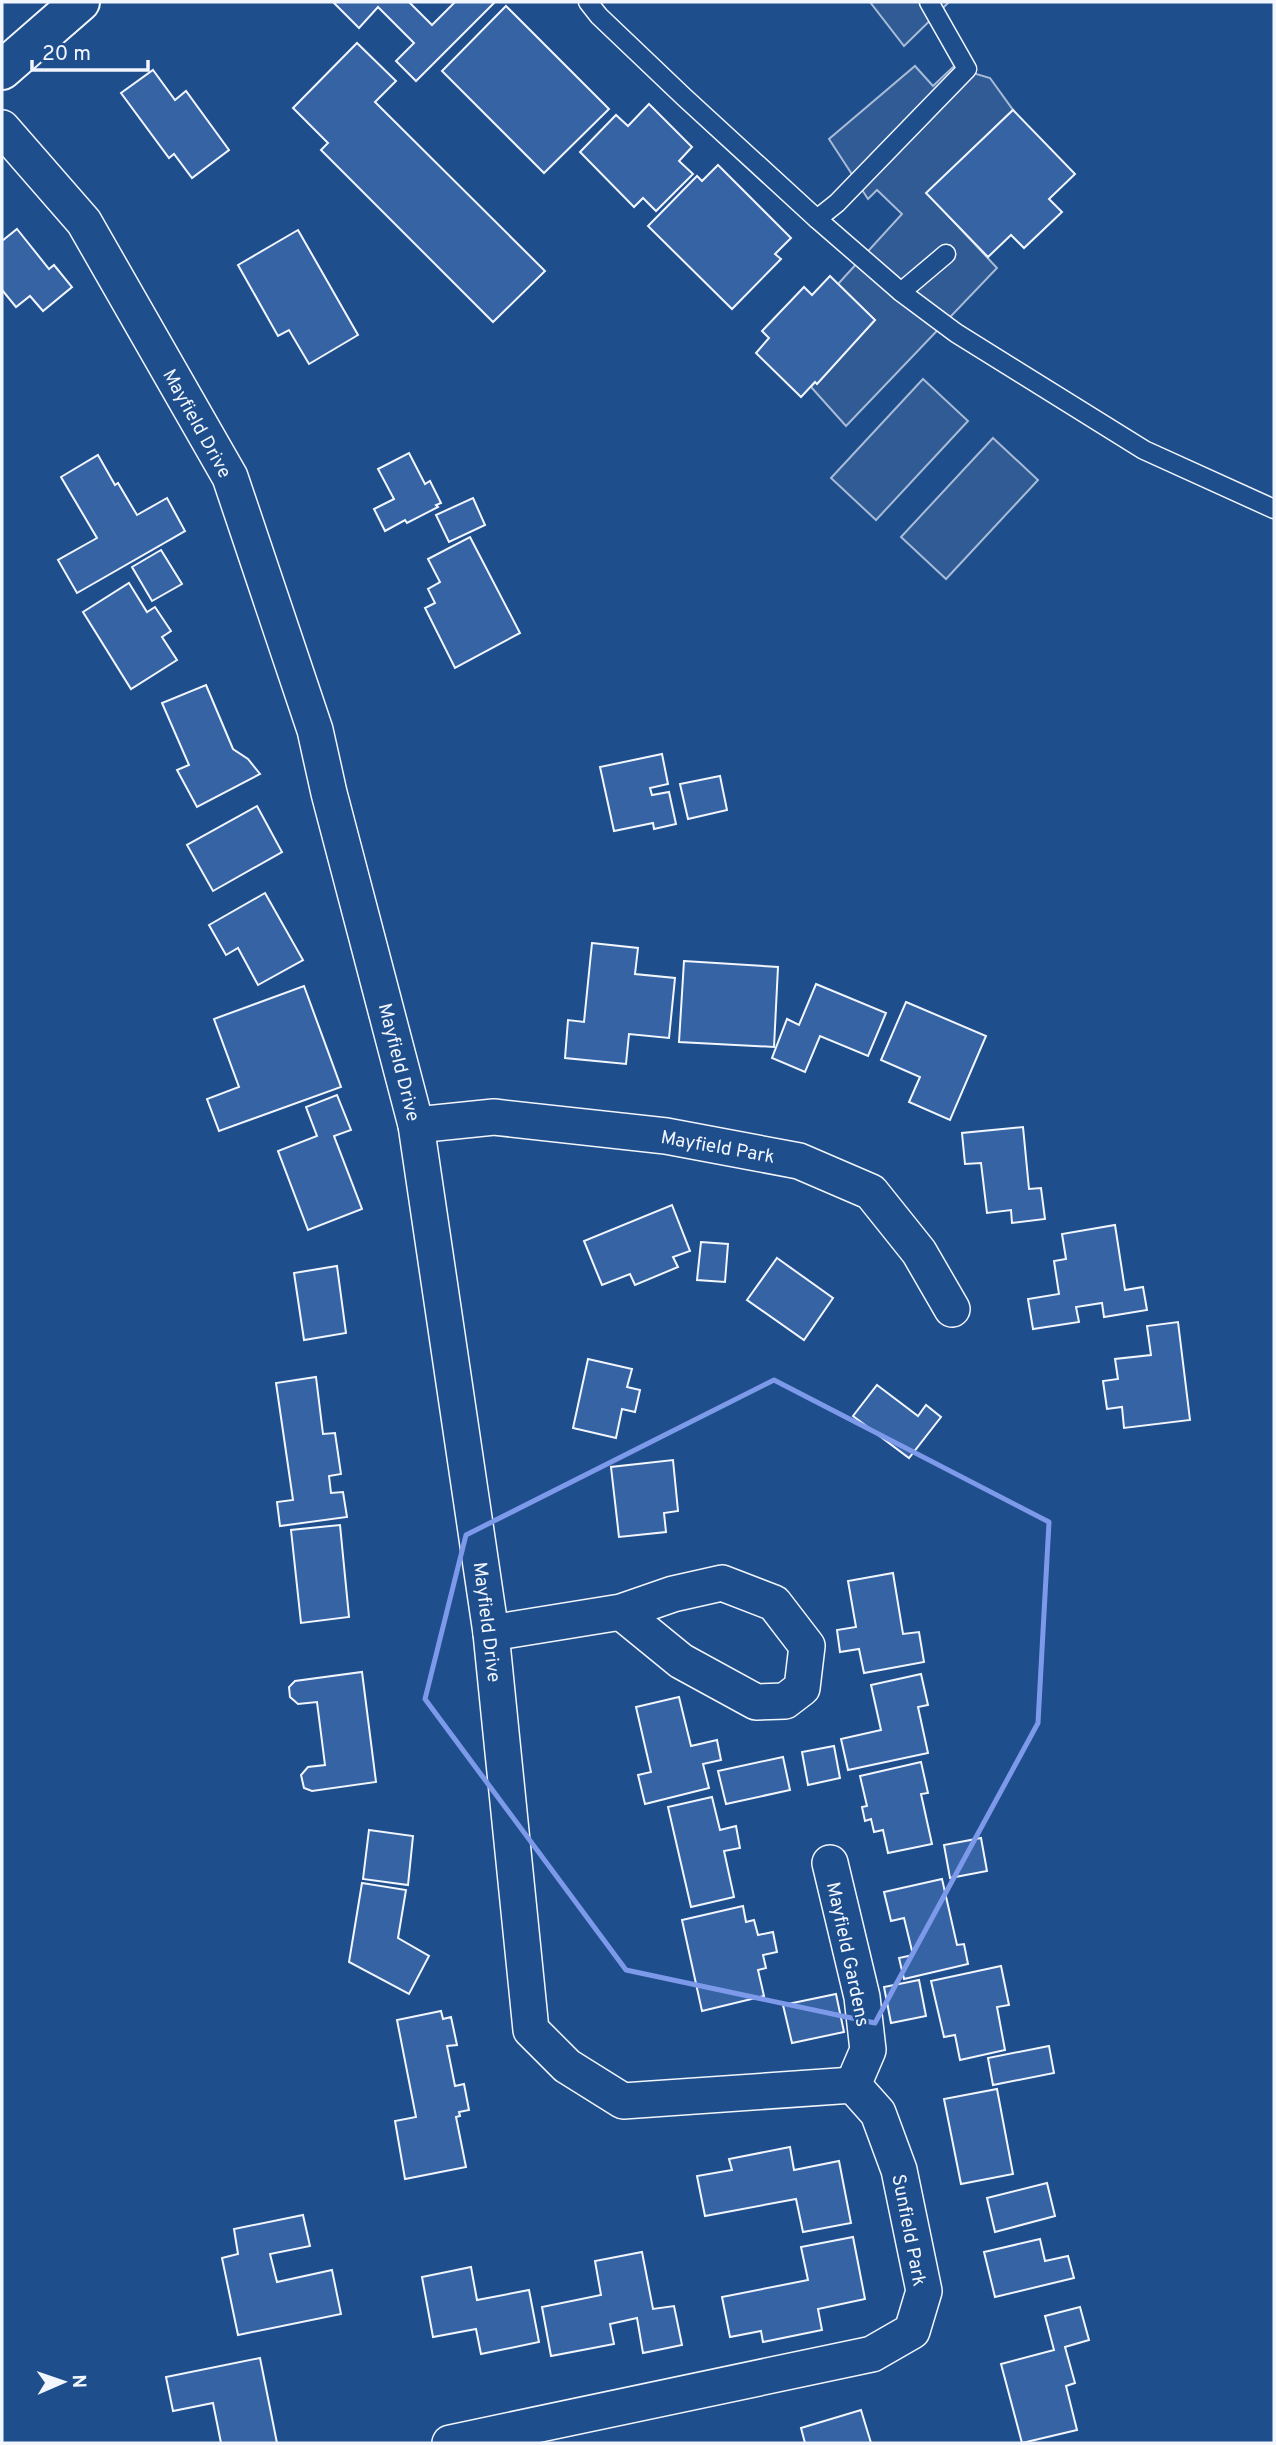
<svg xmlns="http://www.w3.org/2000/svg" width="1276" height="2445" viewBox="0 0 1276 2445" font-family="Overpass,sans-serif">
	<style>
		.built { fill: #305b95; stroke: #a8bbd7; stroke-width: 2 }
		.building { fill: #3563a3; stroke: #f2f6ff; stroke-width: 2 }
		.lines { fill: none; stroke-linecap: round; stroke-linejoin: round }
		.lane-casing { stroke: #f2f6ff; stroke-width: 21 }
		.street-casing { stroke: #f2f6ff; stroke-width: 38 }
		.primary-casing { stroke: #f2f6ff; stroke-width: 42 }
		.lane { stroke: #1f4e8c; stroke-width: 18 }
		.street { stroke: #1f4e8c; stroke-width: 35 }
		.primary { stroke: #1f4e8c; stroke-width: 38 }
		.marked { fill: none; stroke: #7d9aea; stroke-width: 5; stroke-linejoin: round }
		.labels { text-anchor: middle; stroke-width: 5; stroke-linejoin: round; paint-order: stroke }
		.street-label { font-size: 19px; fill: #f2f6ff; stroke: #1f4e8c }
	</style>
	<rect width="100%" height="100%" fill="#1f4e8c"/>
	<g class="built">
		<polygon points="870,2 949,2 904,46"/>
		<polygon points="915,66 933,86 953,67 990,78 1013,110 927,193 997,268 846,426 811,387 815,382 817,383 875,320 838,284 902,214 877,190 868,199 829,139"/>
		<polygon points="923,379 968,421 876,520 831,478"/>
		<polygon points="993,438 1038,480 946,579 901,537"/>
	</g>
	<g class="building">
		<polygon points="333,2 409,2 432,25 455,2 495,2 416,81 396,61 414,43 378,7 359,28"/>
		<polygon points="506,6 609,109 544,173 442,71"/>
		<polygon points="357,43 396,81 375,102 545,271 493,322 321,150 328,143 293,108"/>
		<polygon points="153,70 175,100 186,91 229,150 192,178 174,154 169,158 121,93"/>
		<polygon points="649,104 692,147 679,161 693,174 656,211 643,198 634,207 580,152 616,115 628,126"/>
		<polygon points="1013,110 1075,174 1049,199 1062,212 1024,248 1011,235 988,257 926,193"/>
		<polygon points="718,165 791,238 775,254 781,259 732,309 648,226 697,176 702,181"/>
		<polygon points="17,229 49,269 54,265 72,287 43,311 30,296 16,307 2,290 2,241"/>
		<polygon points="298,230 358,335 309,364 289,330 278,336 238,265"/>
		<polygon points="830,276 875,320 817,384 815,382 801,397 756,353 769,338 762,331 804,287 812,295"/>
		<polygon points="409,453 425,484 430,481 441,503 436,505 438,507 407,523 405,520 385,531 374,509 394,499 378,469"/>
		<polygon points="98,455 115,485 118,483 137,515 167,498 185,531 77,593 58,560 97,538 61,477"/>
		<polygon points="473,498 485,525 449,542 436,515"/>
		<polygon points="470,537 520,633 455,668 425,608 435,603 428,589 440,582 428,559"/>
		<polygon points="161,550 182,584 152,601 132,567"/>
		<polygon points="129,583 147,612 155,607 171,631 162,637 177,660 131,689 83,612"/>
		<polygon points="206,685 233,749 248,759 260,774 197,807 177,770 189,765 162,703"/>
		<polygon points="662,754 668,784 650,788 652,795 669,792 676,824 654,829 653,823 614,831 600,767"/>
		<polygon points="720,776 727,810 688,819 680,784"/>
		<polygon points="257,806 282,852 213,891 187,845"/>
		<polygon points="265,893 303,960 258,985 238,948 226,955 209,925"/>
		<polygon points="592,943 638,948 635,974 675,978 669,1038 629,1034 626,1064 565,1058 568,1020 584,1022"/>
		<polygon points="684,961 778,967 774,1047 679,1042"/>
		<polygon points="816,984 886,1013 868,1056 820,1036 805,1072 772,1058 787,1019 799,1025"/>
		<polygon points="304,986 341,1087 219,1131 207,1099 239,1087 214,1019"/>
		<polygon points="906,1002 986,1036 950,1120 909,1102 920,1077 881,1060"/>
		<polygon points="337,1095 351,1130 334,1136 362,1209 308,1230 278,1151 317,1136 306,1107"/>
		<polygon points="1023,1127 1029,1189 1041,1188 1045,1219 1012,1223 1011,1210 987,1213 981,1163 965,1164 962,1133"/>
		<polygon points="672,1205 690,1251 673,1257 678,1267 635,1285 630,1274 602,1285 584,1241"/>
		<polygon points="1115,1225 1125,1290 1143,1287 1147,1310 1104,1317 1102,1303 1076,1307 1079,1322 1033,1329 1028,1299 1059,1294 1054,1261 1066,1259 1062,1234"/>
		<polygon points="701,1242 728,1244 725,1282 697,1280"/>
		<polygon points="777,1258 833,1298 804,1340 747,1300"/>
		<polygon points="337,1266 346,1333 304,1340 294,1273"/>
		<polygon points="1178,1322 1190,1420 1124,1428 1122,1407 1107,1409 1103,1381 1118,1379 1115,1359 1151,1355 1147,1326"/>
		<polygon points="588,1359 632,1369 627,1387 640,1390 635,1412 622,1409 616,1438 573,1428"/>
		<polygon points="316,1377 323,1434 335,1433 341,1474 329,1476 331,1493 343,1492 347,1517 280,1526 277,1502 293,1500 276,1383"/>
		<polygon points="877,1385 918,1416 926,1405 941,1417 909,1458 853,1416"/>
		<polygon points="673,1460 678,1511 664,1513 666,1532 619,1537 611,1467"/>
		<polygon points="340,1525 349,1617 301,1623 291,1530"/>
		<polygon points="893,1573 903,1634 919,1632 924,1662 864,1673 859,1649 840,1652 837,1630 856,1627 848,1581"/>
		<polygon points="362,1672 376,1782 312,1791 304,1788 301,1775 308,1767 325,1765 317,1702 298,1704 290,1697 289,1687 295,1681"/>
		<polygon points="921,1674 928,1705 918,1707 928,1753 848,1770 841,1739 881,1730 871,1685"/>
		<polygon points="679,1697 691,1746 717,1740 721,1760 703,1764 709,1788 645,1804 638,1775 651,1772 636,1707"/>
		<polygon points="834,1746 840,1778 808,1785 802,1752"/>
		<polygon points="783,1757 790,1790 726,1804 718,1771"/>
		<polygon points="921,1762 928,1793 921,1794 932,1844 888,1853 883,1830 874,1832 871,1819 865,1821 862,1807 867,1806 860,1776"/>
		<polygon points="712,1797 720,1830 736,1826 740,1848 724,1851 734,1897 691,1907 668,1807"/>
		<polygon points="369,1830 413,1836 408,1885 363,1879"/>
		<polygon points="981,1838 987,1871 950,1878 944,1845"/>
		<polygon points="942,1879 957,1945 964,1944 968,1964 904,1979 899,1958 913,1955 904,1918 891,1921 884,1892"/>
		<polygon points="362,1883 406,1890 398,1938 429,1956 409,1994 349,1962"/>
		<polygon points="743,1906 746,1922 754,1920 758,1935 773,1932 777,1952 763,1955 766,1968 758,1970 764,1996 702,2011 682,1920"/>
		<polygon points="1001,1966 1009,2005 997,2007 1005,2050 960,2060 955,2035 944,2037 931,1981"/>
		<polygon points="919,1980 926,2016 891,2023 884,1987"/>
		<polygon points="836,1994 844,2032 792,2043 783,2005"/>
		<polygon points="441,2011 443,2019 451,2017 457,2045 447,2046 455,2086 464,2084 469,2110 459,2112 460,2116 456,2117 466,2167 405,2179 395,2121 416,2117 397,2020"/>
		<polygon points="1049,2046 1054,2073 993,2085 988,2058"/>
		<polygon points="997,2089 1013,2174 961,2184 944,2099"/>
		<polygon points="790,2147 794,2170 839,2161 851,2223 803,2232 796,2199 705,2216 697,2176 732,2170 729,2159"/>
		<polygon points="1047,2183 1055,2216 995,2232 987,2198"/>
		<polygon points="303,2215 310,2246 270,2254 277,2282 332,2270 341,2314 238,2335 222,2258 238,2254 234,2229"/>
		<polygon points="853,2237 865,2299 818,2309 822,2330 763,2342 761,2331 730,2337 722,2297 808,2280 801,2247"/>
		<polygon points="1040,2239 1045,2261 1068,2256 1074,2278 995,2297 984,2252"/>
		<polygon points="642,2252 653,2309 674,2306 682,2345 643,2353 637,2318 610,2324 614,2344 551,2356 542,2307 601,2295 595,2261"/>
		<polygon points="471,2267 477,2300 529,2290 539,2342 481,2354 476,2329 433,2337 422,2277"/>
		<polygon points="1080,2307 1089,2340 1065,2347 1075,2383 1066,2386 1077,2430 1022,2443 1001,2364 1054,2350 1045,2316"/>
		<polygon points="260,2358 277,2443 221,2443 213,2403 173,2411 166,2377"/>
		<polygon points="861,2410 871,2443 805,2443 801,2428"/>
	</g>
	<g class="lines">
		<defs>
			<g id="lane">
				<polyline points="588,2 599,16 684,97 817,219 837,203 967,69 929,2"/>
				<polyline points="817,219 901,292 956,333 1144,450 1274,509"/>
				<polyline points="901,292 946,254"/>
			</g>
			<g id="street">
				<polyline points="2,128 84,222 230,477 315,730 329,793 416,1125 491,1633 531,2030 567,2066 623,2101 853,2085 878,2113 899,2170 924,2291 912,2331 872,2354 450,2443"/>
				<polyline points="416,1125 494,1117 666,1136 799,1161 871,1192 919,1252 952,1309"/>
				<polyline points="491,1633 621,1612 673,1594 722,1583 774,1603 807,1646 802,1688 785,1701 756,1702 681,1661 621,1612"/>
				<polyline points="830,1863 862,1997 868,2050 853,2085"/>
			</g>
			<polyline id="primary" points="2,70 80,2"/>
		</defs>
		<use href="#lane" class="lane-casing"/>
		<use href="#street" class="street-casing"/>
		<use href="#primary" class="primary-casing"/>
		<use href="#lane" class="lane"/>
		<use href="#street" class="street"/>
		<use href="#primary" class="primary"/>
	</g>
	<path class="marked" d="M774 1380 1049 1522 1038 1723 875 2023 626 1970 425 1699 466 1535Z"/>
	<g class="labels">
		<g class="street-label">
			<text transform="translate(198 423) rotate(61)" y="7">Mayfield Drive</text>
			<text transform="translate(400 1062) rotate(76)" y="7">Mayfield Drive</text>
			<text transform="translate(718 1146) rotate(10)" y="7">Mayfield Park</text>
			<text transform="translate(488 1622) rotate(83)" y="7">Mayfield Drive</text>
			<text transform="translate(849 1954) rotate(78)" y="7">Mayfield Gardens</text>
			<text transform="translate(910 2230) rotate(79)" y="7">Sunfield Park</text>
		</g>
	</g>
	<rect width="1276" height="2445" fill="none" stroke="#f2f6ff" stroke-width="7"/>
	<g transform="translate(63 2382) rotate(88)" stroke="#1f4e8c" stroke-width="5" paint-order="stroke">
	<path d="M0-5L12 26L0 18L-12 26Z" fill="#f2f6ff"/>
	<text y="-10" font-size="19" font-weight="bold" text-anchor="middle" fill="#f2f6ff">N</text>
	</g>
	<path d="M32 60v10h116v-10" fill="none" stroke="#f2f6ff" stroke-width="3.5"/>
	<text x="42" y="60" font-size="21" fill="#f2f6ff" stroke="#1f4e8c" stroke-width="5" paint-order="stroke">20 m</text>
</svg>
